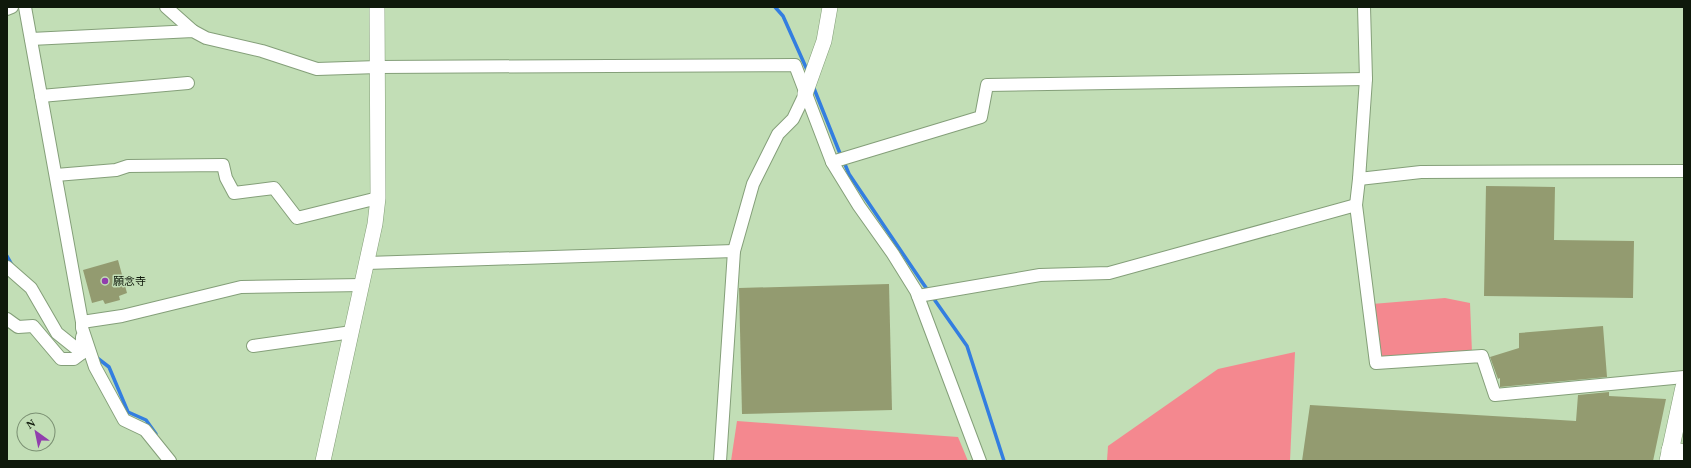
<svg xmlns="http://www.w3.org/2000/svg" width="1691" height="468" viewBox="0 0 1691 468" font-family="'Times New Roman','Noto Sans JP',serif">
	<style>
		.green { fill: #f4888f }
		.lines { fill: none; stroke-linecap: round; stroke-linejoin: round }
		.stream { stroke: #337ee0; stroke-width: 3.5 }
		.building { fill: #939b70 }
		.minor-casing { stroke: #849f79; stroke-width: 14 }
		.tertiary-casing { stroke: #849f79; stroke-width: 16 }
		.secondary-casing { stroke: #849f79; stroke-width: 18 }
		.minor { stroke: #fff; stroke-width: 12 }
		.tertiary { stroke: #fff; stroke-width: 15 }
		.secondary { stroke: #fff; stroke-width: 17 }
		.poi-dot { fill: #913ead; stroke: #c2deb6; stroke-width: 1.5 }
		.labels { text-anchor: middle; stroke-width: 3; stroke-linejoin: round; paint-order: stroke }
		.poi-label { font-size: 11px; fill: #0f190b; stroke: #c2deb6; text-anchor: start }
	</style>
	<rect width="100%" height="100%" fill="#c2deb6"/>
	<g class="green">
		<polygon points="1445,298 1470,303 1472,353 1377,361 1372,304"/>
		<polygon points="1295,352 1290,461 1107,461 1108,446 1218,369"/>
		<polygon points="737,421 958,437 968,461 731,461"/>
	</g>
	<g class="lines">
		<g class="stream">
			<polyline points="775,7 783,16 808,72"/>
			<polyline points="813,86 841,156"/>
			<polyline points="844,162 849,174 922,282 967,346 1004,461"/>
			<polyline points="7,256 12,265"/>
			<polyline points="96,357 109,367 128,412 146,420 156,434"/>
		</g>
	</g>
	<g class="building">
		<polygon points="1486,186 1555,187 1554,240 1634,241 1633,298 1484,296"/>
		<polygon points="118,260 127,293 119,296 120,300 105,304 103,300 92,303 83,270"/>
		<polygon points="889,284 892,410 742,414 739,288"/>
		<polygon points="1603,326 1607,377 1500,387 1500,378 1498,379 1490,357 1519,348 1519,333"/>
		<polygon points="1609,392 1609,396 1666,399 1653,461 1302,461 1310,405 1576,421 1578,395"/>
	</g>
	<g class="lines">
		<defs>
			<g id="minor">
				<polyline points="25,7 82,322 82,328 95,367 124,420 145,430 170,461"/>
				<polyline points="166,7 193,31"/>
				<polyline points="1364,7 1366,79 1359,179 1421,172 1684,171"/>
				<polyline points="7,9 12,7"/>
				<polyline points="31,39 193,31 206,38 262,51 317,69 378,67 795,65 832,162 859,206 893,254 916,291 980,461"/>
				<polyline points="41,96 188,83"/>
				<polyline points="832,162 981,117 987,85 1366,79"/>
				<polyline points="56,175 116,170 128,166 223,165 226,178 234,193 274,188 297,218 378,198"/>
				<polyline points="1359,179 1356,205 1376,363 1482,356 1495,395 1684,377"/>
				<polyline points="367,263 734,251"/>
				<polyline points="7,267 31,288 57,333 82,353"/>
				<polyline points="918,296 1040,275 1109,273 1356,205"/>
				<polyline points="7,319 18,327 33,326 61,359 74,359 82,353 82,337"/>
				<polyline points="82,322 122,316 241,287 362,285"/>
				<polyline points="253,346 352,332"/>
				<polyline points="720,461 734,251 753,184 778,134 793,119 805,94"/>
			</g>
			<g id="tertiary">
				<polyline points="805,94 824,41 830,7"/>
				<polyline points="323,461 375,224 378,198 377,7"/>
			</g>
			<g id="secondary">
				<polyline points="1670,450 1684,453"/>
				<polyline points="1668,461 1684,387"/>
			</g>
		</defs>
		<use href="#minor" class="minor-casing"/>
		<use href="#tertiary" class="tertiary-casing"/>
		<use href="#secondary" class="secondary-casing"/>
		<use href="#minor" class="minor"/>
		<use href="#tertiary" class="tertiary"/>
		<use href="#secondary" class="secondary"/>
	</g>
	<circle class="poi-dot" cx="105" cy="281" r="4"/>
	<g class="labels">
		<g class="poi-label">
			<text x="113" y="285">願念寺</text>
		</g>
	</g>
	<rect width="1691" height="468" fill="none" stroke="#0f190b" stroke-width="16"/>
	<g transform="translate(36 432) rotate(327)"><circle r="19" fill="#c2deb6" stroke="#7a8f72"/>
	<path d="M0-3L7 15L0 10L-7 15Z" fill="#913ead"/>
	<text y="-6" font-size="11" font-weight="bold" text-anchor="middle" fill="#0f190b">N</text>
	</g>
</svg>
